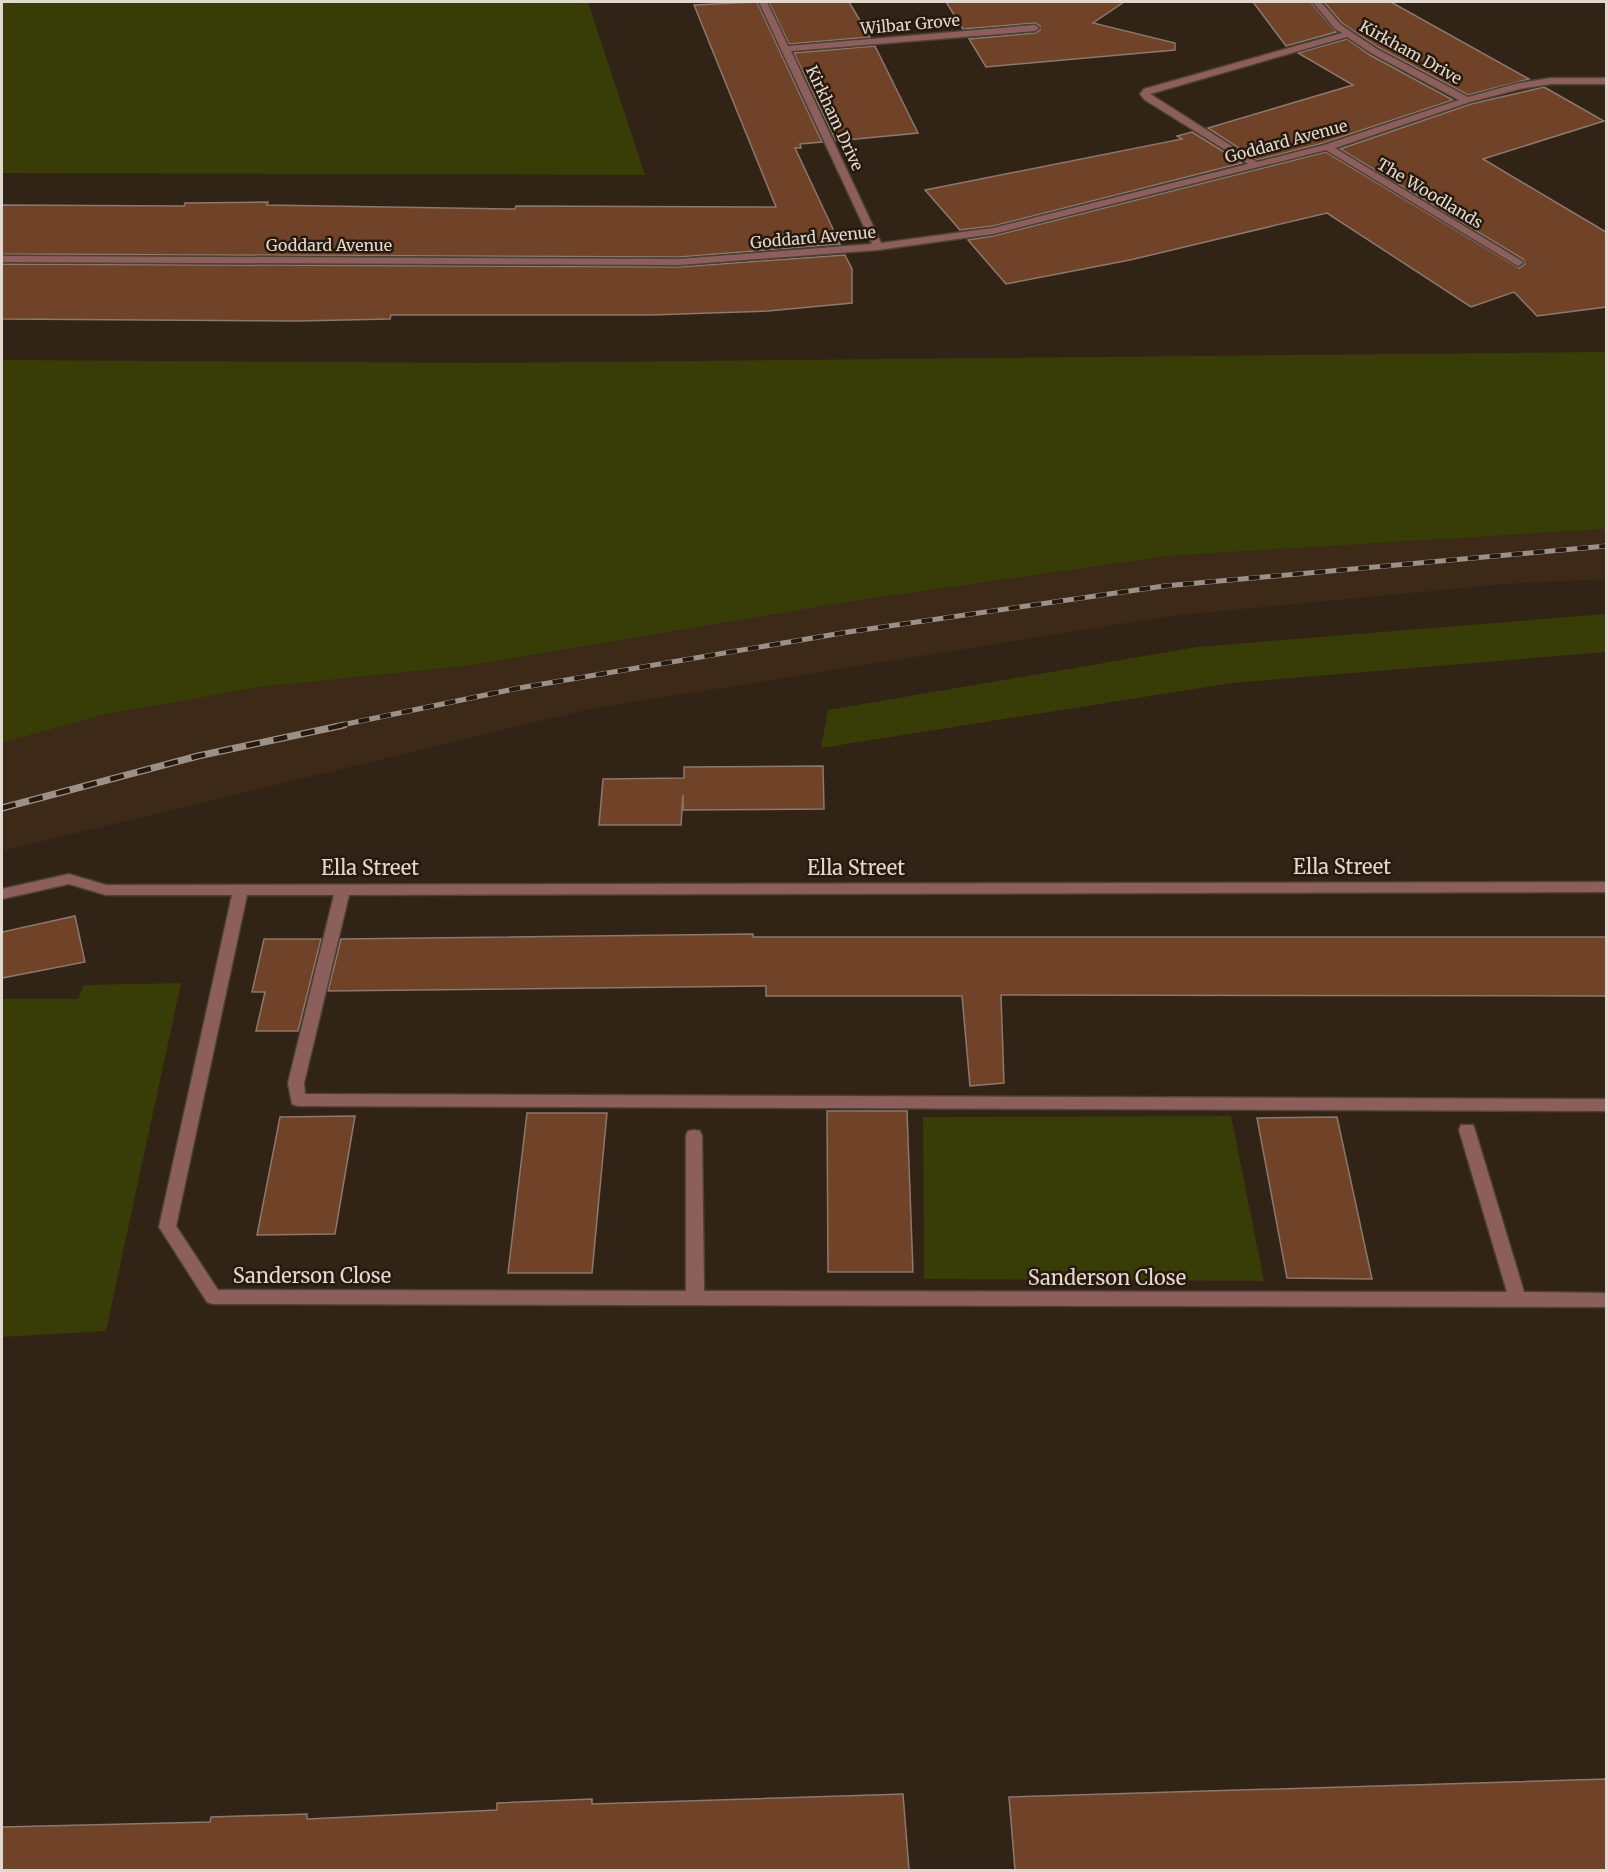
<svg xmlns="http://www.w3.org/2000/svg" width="1608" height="1872" viewBox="0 0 1608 1872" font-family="Merriweather,serif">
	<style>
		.built { fill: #3c2917 }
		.green { fill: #383c07 }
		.building { fill: #704328; stroke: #8c786d; stroke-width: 1.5 }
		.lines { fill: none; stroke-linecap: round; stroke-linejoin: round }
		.minor-casing { stroke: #4d4034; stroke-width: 3 }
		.minor { fill: #8d5f5c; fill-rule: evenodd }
		.rail-far1-casing { stroke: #9c9186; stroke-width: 5 }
		.rail-casing { stroke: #9c9186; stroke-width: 7 }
		.rail-far1 { stroke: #27190d; stroke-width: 4; stroke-dasharray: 11; stroke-linecap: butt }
		.rail { stroke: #27190d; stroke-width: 4.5; stroke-dasharray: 14; stroke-linecap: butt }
		.labels { text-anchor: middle; stroke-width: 5; stroke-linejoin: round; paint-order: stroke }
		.far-street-label { font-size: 16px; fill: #e1d8cf; stroke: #27190d }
		.street-label { font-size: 20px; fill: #e1d8cf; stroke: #27190d }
	</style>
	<rect width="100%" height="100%" fill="#312316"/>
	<polygon class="built" points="1606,529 1606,579 1505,584 1171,616 590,709 2,851 2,743 102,715 260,687 467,666 846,602 1168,556"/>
	<g class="green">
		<polygon points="2,2 588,2 645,175 2,173"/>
		<polygon points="1606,352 1606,529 1168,556 846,602 467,666 260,687 102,715 2,743 2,360 484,363"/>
		<polygon points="1606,614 1606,652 1232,683 821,748 828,710 1197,647"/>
		<polygon points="181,983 106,1331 2,1337 2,999 78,999 84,985"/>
		<polygon points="1231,1116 1264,1281 924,1279 923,1117"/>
	</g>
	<g class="building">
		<polygon points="757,2 822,142 800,144 801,148 795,148 840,244 679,257 2,254 2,205 184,206 185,203 268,202 267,205 515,209 516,206 776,207 694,5"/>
		<polygon points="769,2 849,2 870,37 789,44"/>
		<polygon points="946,2 1124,2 1093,23 1175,43 1175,50 986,67 969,39 1035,33 1040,30 1040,26 1035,23 963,29"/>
		<polygon points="1253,2 1311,2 1336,32 1286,46"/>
		<polygon points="1324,2 1391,2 1529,79 1468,95 1378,47 1342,23"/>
		<polygon points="1347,39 1370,55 1453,100 1323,143 1257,160 1208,128 1353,85 1298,53"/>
		<polygon points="875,46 918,133 836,141 794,53"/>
		<polygon points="1544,87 1604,121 1483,159 1606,232 1606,307 1537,316 1514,292 1471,307 1327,213 1130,260 1006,284 968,240 993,236 1326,152 1519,268 1525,264 1523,259 1340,149 1471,104"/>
		<polygon points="1192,132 1242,163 993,226 960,230 925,190 1182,139 1177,136"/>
		<polygon points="845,255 852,269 852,303 768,311 650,315 391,315 390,319 298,321 2,319 2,264 679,267"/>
		<polygon points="823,766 824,809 683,810 683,795 681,825 599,825 603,779 684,778 684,767"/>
		<polygon points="75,916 85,962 2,978 2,932"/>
		<polygon points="753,934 753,937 1606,937 1606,996 1001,995 1004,1083 970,1086 962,996 766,996 766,986 328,991 341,939"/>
		<polygon points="264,939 321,939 298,1031 256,1031 265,992 252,992"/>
		<polygon points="827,1111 907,1111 913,1272 828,1272"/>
		<polygon points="527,1113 607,1113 592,1273 508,1273"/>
		<polygon points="355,1116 335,1234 257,1235 280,1117"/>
		<polygon points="1337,1117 1372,1279 1287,1278 1257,1118"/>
		<polygon points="1606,1779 1606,1870 1015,1870 1009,1797"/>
		<polygon points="903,1794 909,1870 2,1870 2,1827 210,1822 211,1817 307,1814 307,1819 497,1810 497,1803 592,1799 592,1804"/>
	</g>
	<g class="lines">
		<defs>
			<g id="minor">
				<path d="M759 2H767L788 46 1035 25 1039 28 1035 31 791 51 881 243 993 228 1248 164 1145 100 1140 94 1144 89 1342 33 1335 29 1313 2H1321L1341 25 1377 49 1468 97 1519 83 1551 78H1606V84H1551L1520 89 1470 102 1335 148 1522 261 1523 263 1518 266 1326 150 993 234 878 250 679 265 2 262V256L679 259 872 244ZM1347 37 1371 53 1459 100 1324 145 1257 162 1150 94Z"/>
				<polygon points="69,874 106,885 1606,882 1606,892 349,895 304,1083 305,1094 1606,1099 1606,1111 298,1106 292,1104 288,1083 334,895 247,895 176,1226 218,1290 686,1291 686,1136 688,1131 694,1130 700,1131 702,1136 704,1291 1507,1292 1459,1130 1461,1125 1473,1125 1475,1130 1524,1292 1606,1293 1606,1307 213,1304 207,1302 159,1227 232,895 106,895 69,884 2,899 2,889"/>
			</g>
		</defs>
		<use href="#minor" class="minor-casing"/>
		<use href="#minor" class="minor"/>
		<defs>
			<polyline id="rail-far1" points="337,726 519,688 848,632 1164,586 1606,546"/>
			<polyline id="rail" points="2,808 198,756 344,725"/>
		</defs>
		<use href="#rail-far1" class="rail-far1-casing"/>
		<use href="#rail" class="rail-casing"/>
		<use href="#rail-far1" class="rail-far1"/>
		<use href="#rail" class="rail"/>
	</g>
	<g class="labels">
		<g class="far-street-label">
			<text transform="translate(910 24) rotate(-5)" y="6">Wilbar Grove</text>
			<text transform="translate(1411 52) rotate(29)" y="6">Kirkham Drive</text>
			<text transform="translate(835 118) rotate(65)" y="6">Kirkham Drive</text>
			<text transform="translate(1286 141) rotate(-15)" y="6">Goddard Avenue</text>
			<text transform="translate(1430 193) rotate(31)" y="6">The Woodlands</text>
			<text transform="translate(813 237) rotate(-5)" y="6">Goddard Avenue</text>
			<text x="329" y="251">Goddard Avenue</text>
		</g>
		<g class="street-label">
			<text x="1342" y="874">Ella Street</text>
			<text x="370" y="875">Ella Street</text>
			<text x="856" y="875">Ella Street</text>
			<text x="312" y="1283">Sanderson Close</text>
			<text x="1107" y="1285">Sanderson Close</text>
		</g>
	</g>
	<rect width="1608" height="1872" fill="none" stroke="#e1d8cf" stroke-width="6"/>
</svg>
